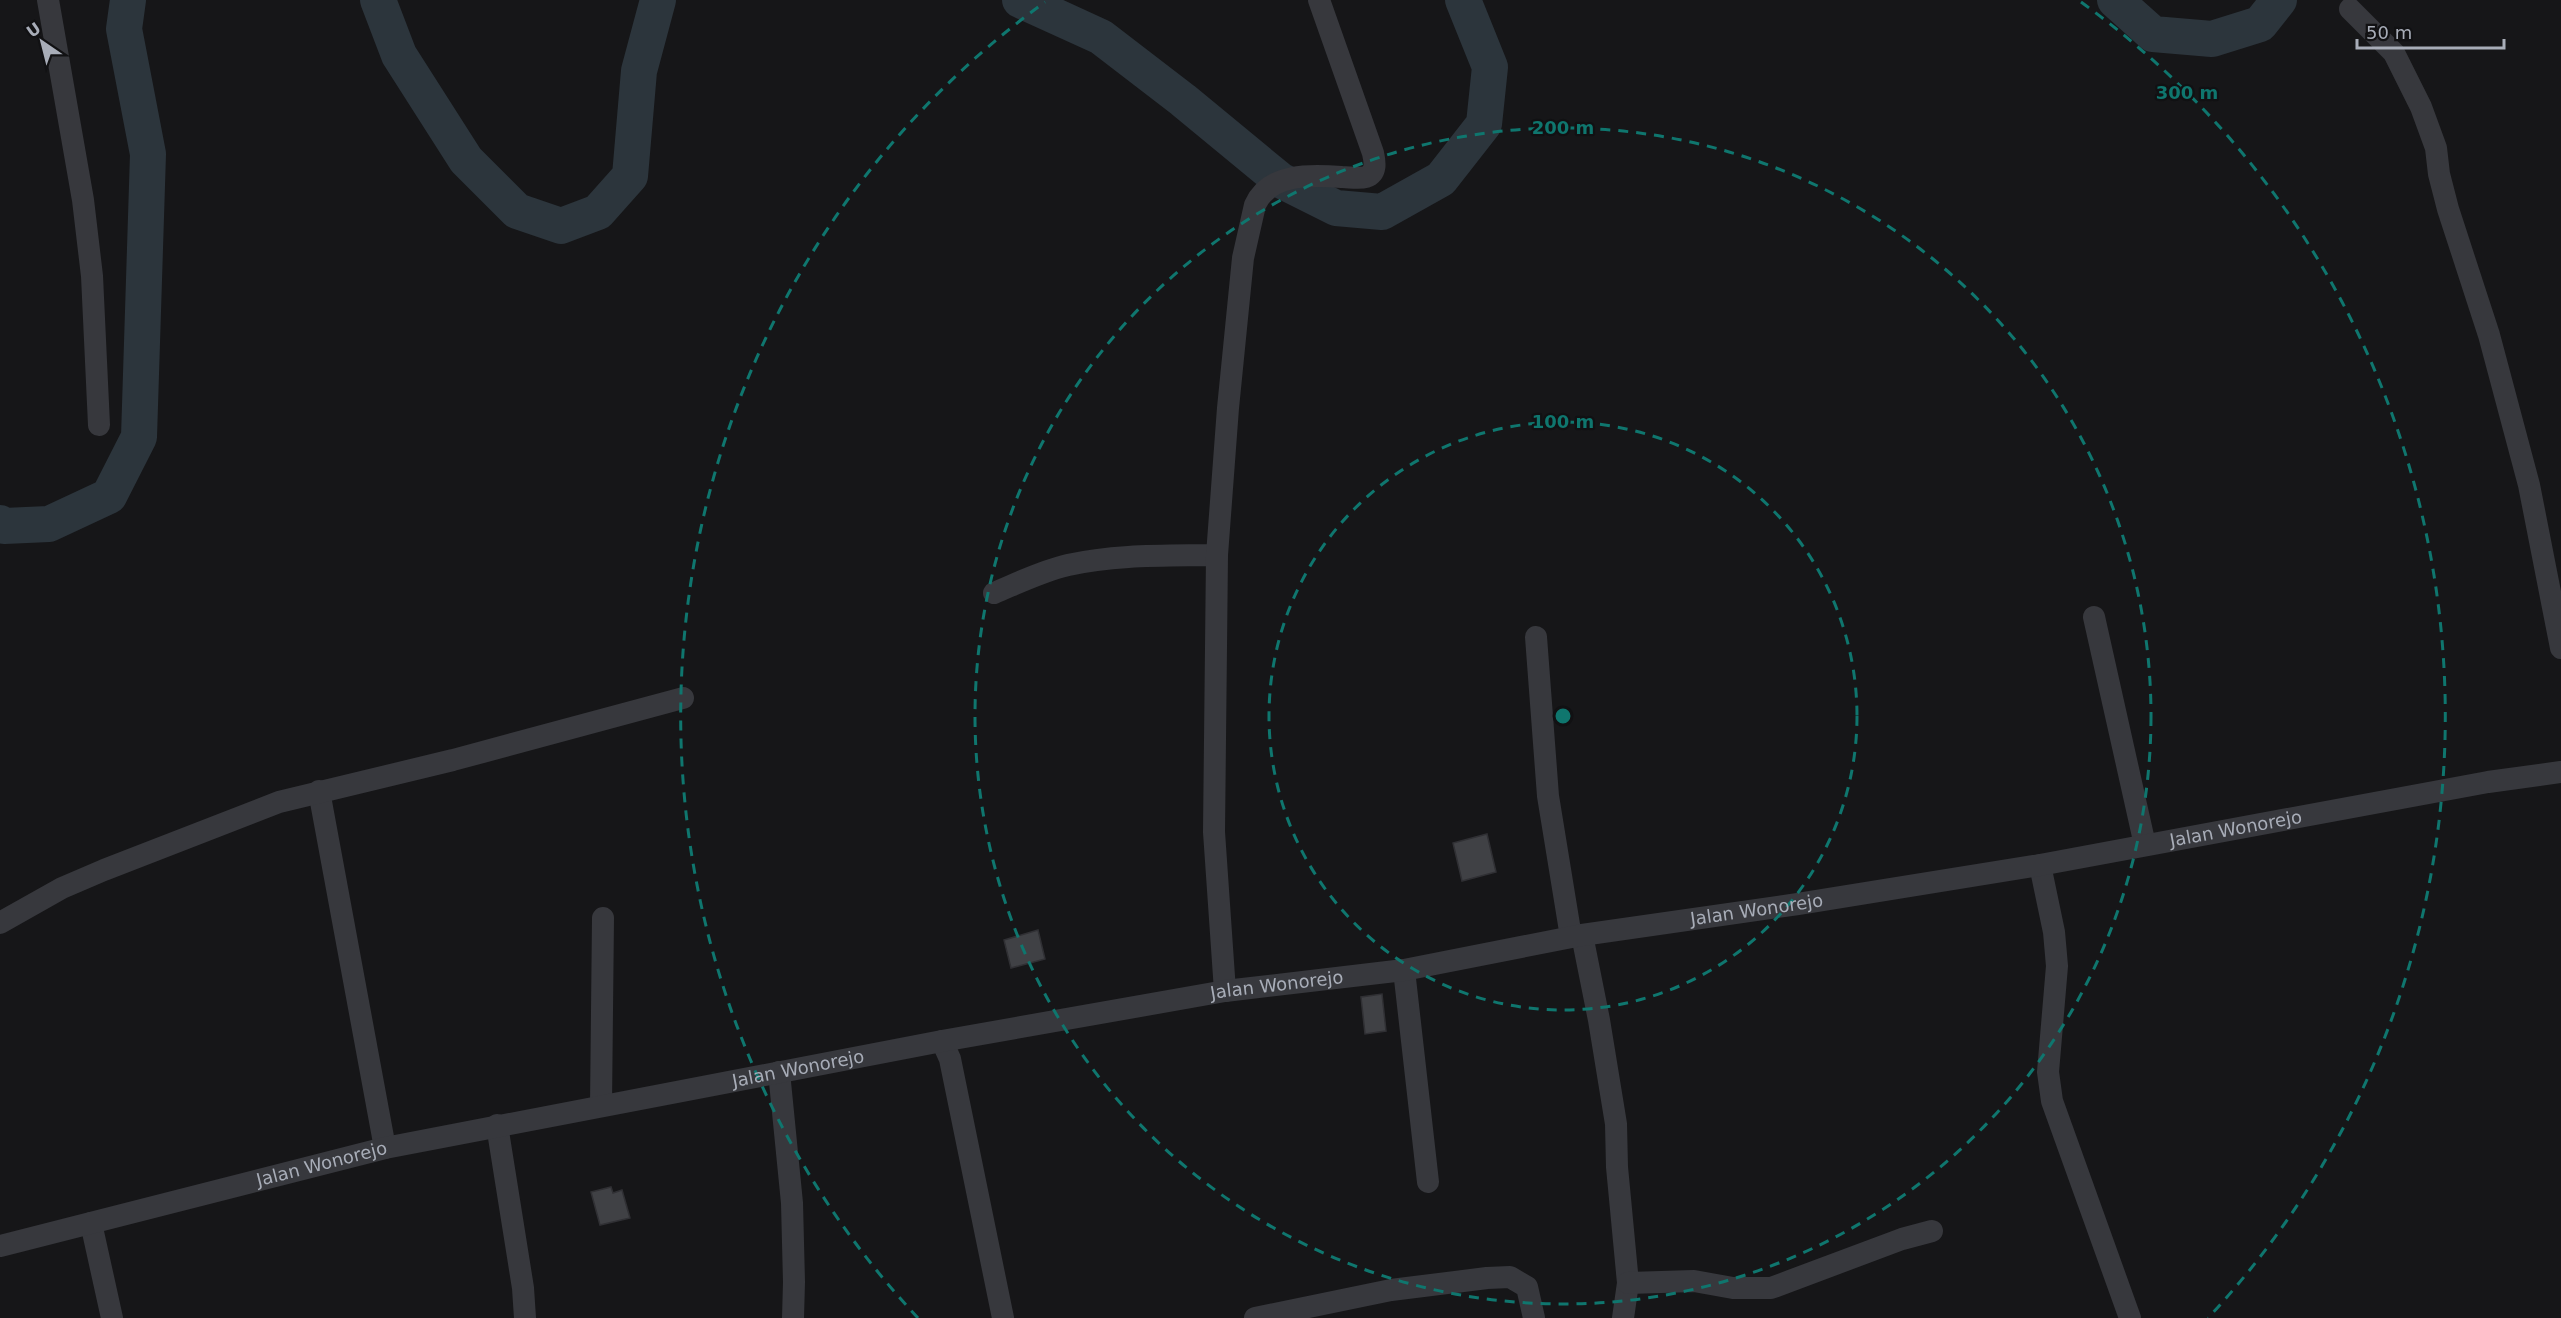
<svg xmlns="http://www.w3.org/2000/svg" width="2561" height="1318" viewBox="0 0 2561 1318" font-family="'DejaVu Sans',sans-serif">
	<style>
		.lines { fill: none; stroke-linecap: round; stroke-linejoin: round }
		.river { stroke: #2c353c; stroke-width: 36 }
		.building { fill: #404145; stroke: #303034; stroke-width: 1.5 }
		.minor { stroke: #37383d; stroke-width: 22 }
		.ring { fill: none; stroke: #0f766e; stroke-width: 3; stroke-dasharray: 10 8 }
		.labels { text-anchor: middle; stroke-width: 4.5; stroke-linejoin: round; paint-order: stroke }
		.street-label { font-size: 18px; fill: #a8adb8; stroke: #111113 }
		.centre { fill: #0f766e; stroke: #111113; stroke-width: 3 }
		.ring-label { font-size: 18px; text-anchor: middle; font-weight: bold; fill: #0f766e; stroke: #111113; stroke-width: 4.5; stroke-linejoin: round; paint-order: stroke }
	</style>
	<rect width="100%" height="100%" fill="#161618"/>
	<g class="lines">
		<g class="river">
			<polyline points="378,0 399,55 466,160 517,211 561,226 598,212 630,176 639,71 658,0"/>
			<polyline points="1020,0 1101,37 1183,100 1280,180 1336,208 1382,212 1441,179 1484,124 1490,67 1463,0"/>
			<polyline points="2115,0 2153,34 2212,39 2260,24 2279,0"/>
			<polyline points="0,523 4,526 49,524 109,496 139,437 148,154 124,29 128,0"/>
		</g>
	</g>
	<g class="building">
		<polygon points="1487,834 1496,872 1462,881 1453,843"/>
		<polygon points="1038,930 1045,959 1011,968 1004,940"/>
		<polygon points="1382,994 1386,1031 1365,1034 1361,997"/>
		<polygon points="611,1187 613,1193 622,1190 630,1218 600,1225 591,1192"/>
	</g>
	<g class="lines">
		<g class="minor">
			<polyline points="48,0 83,200 92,276 99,425"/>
			<polyline points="2350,9 2394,53 2421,107 2436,148 2439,174 2448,209 2489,335 2529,485 2561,648"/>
			<path d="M994 593C1018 583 1042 571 1068 565 1117 554 1168 556 1217 555"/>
			<polyline points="2094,617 2145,845"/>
			<polyline points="1536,637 1548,796 1571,937"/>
			<polyline points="319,791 385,1148"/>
			<polyline points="2040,865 2054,932 2057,966 2048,1072 2052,1101 2130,1318"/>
			<polyline points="0,923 62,888 104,870 279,802 453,760 683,698"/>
			<polyline points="1582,935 1599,1020 1616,1124 1617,1167 1628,1283 1623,1318"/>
			<polyline points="1404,970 1428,1182"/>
			<path d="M1225 991 1214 832 1217 555 1228 408 1243 258 1255 205C1270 172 1312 175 1342 177 1349 177 1359 179 1366 177 1377 173 1375 162 1373 153L1319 0"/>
			<polyline points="942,1041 950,1059 1003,1318"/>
			<polyline points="779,1072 792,1203 794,1282 793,1318"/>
			<polyline points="601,1105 603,918"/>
			<polyline points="497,1125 523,1288 525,1318"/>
			<polyline points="91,1223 112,1318"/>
			<path id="s1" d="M0 1246 385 1148 942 1041 1225 991 1404 970 1582 935 1798 904 2040 865 2488 782 2561 772"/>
			<polyline points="1628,1283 1694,1281 1733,1288 1771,1288 1902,1239 1932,1231"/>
			<polyline points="1255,1318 1391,1290 1487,1278 1510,1277 1527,1287 1534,1318"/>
		</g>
	</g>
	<g class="ring">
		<circle cx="1563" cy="716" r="294"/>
		<circle cx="1563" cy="716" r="588"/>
		<path d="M918 1318A882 882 0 0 1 1045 2M2081 2A882 882 0 0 1 2208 1318"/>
	</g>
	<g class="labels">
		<g class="street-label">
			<text dy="6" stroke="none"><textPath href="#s1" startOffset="2276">Jalan Wonorejo</textPath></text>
			<text dy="6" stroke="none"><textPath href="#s1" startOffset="1790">Jalan Wonorejo</textPath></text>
			<text dy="6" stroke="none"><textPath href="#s1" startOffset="1304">Jalan Wonorejo</textPath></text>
			<text dy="6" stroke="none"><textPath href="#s1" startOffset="818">Jalan Wonorejo</textPath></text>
			<text dy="6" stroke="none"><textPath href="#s1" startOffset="332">Jalan Wonorejo</textPath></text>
		</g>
	</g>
	<circle cx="1563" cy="716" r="9" class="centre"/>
	<g class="ring-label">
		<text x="2187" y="99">300 m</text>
		<text x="1563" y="134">200 m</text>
		<text x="1563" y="428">100 m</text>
	</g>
	<g transform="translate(42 42) rotate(325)" stroke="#111113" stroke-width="4.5" paint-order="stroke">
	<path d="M0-4.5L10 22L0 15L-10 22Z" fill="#a8adb8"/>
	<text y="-9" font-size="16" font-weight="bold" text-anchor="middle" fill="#a8adb8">U</text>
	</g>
	<path d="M2357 39v9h147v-9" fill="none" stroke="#a8adb8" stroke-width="3"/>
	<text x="2366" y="39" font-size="18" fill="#a8adb8" stroke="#111113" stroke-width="4.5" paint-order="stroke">50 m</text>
</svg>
